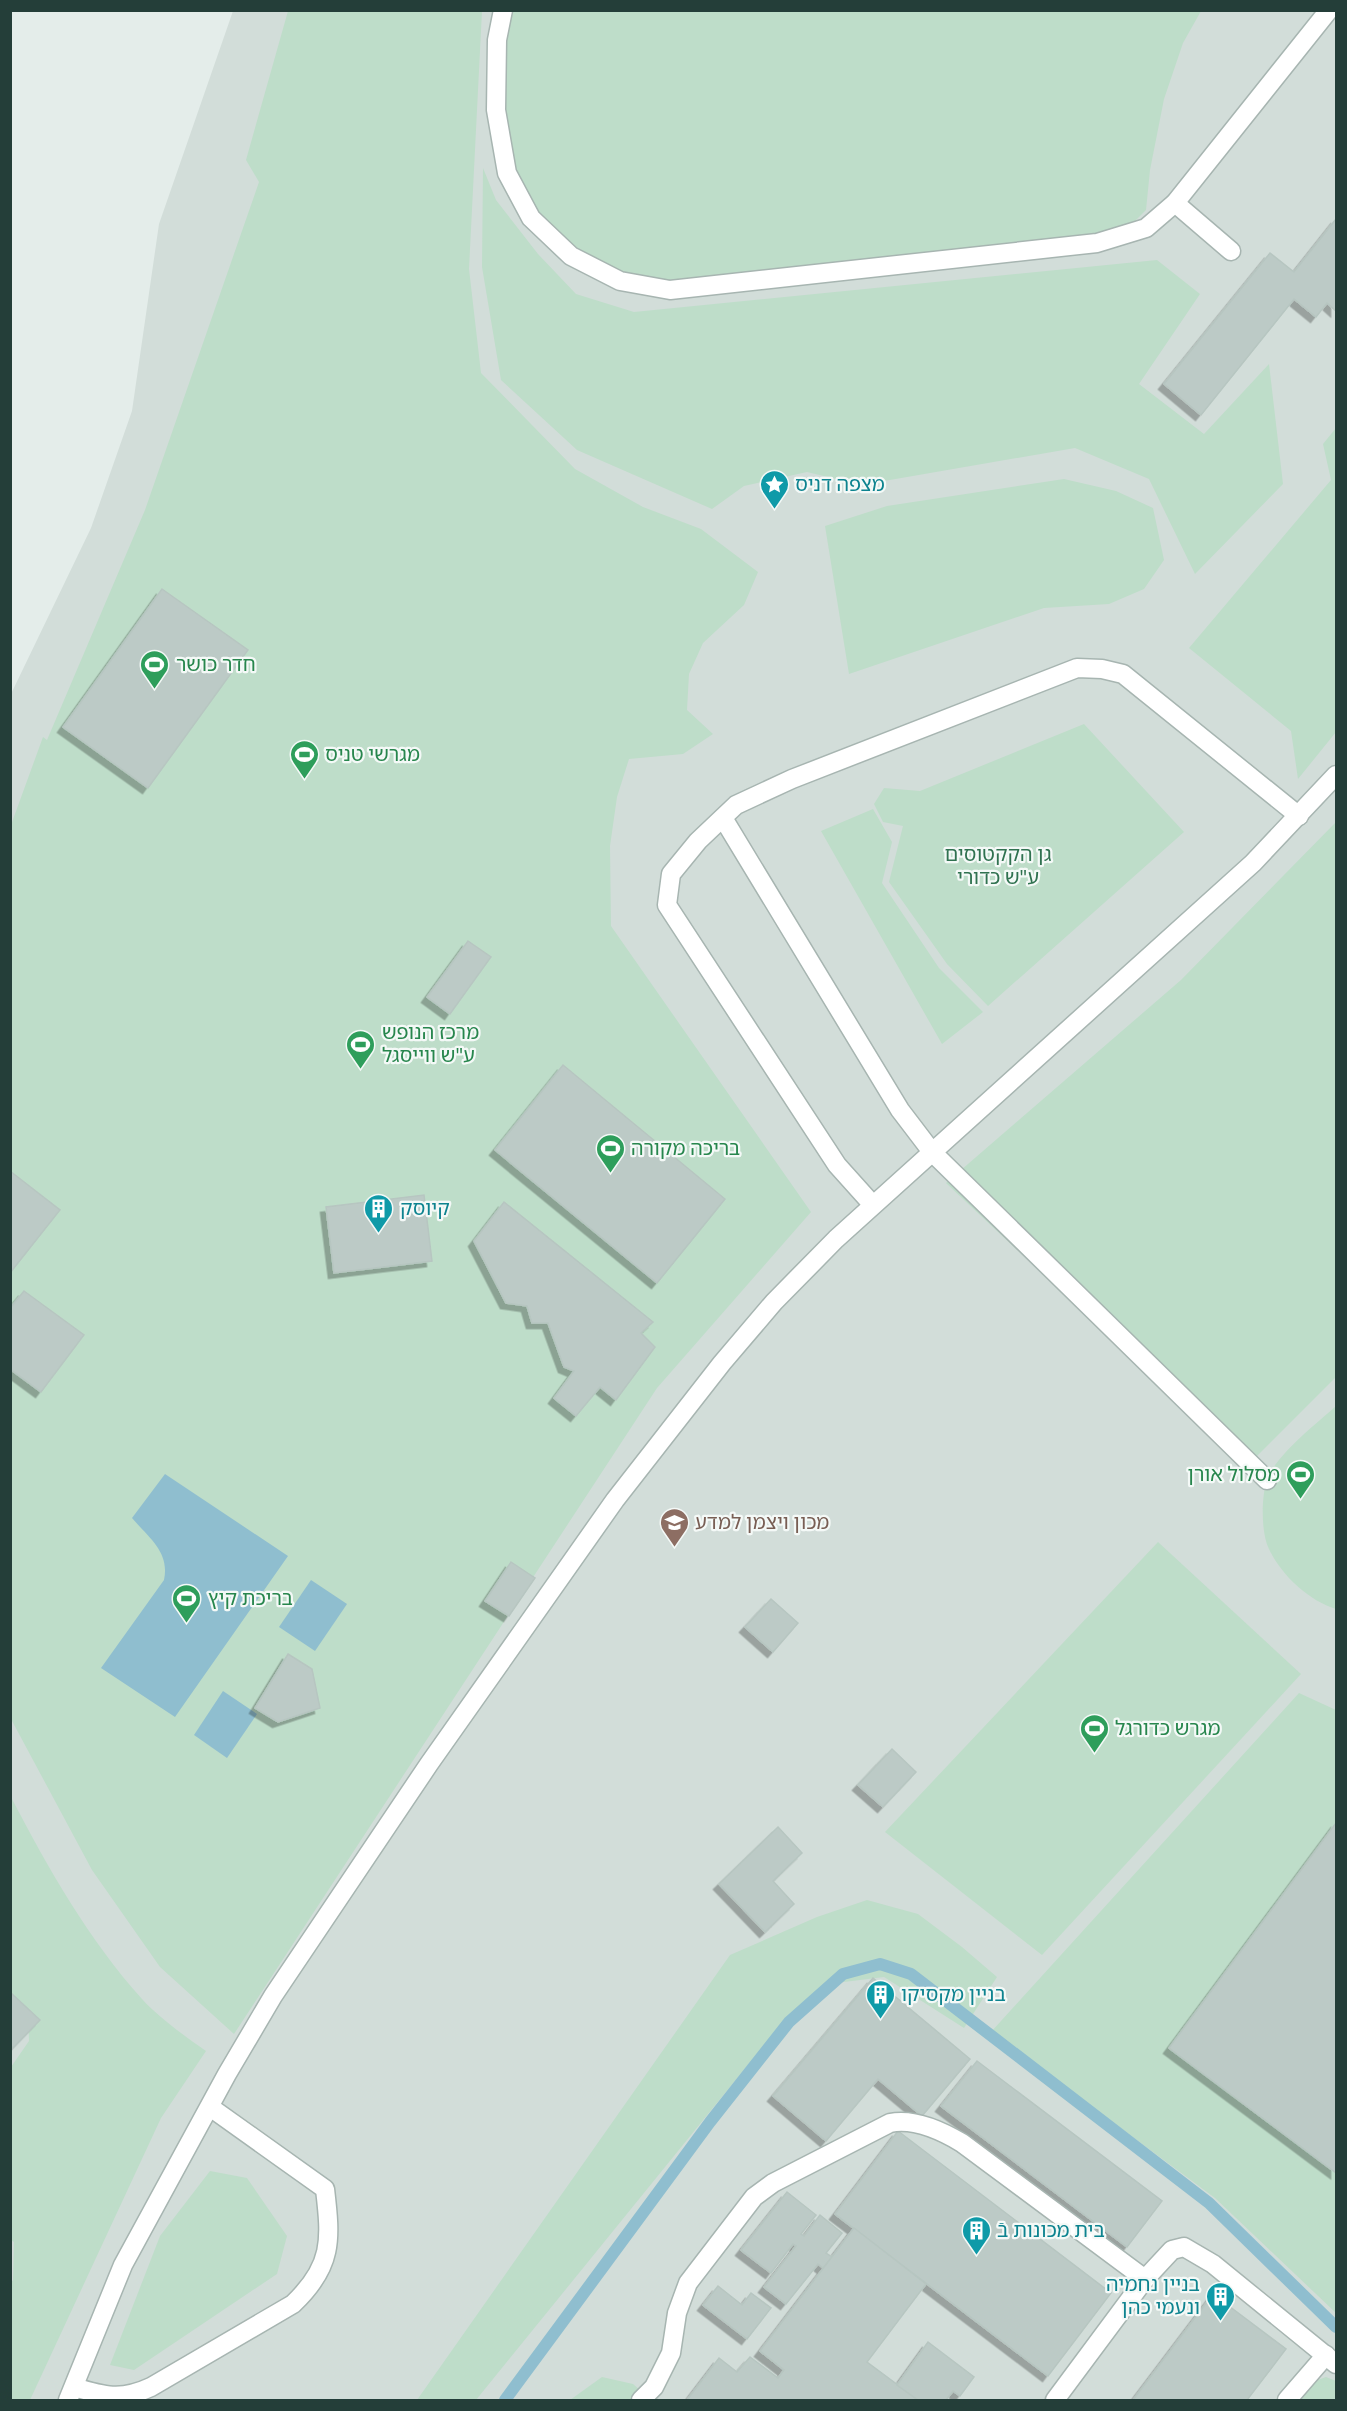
<svg xmlns="http://www.w3.org/2000/svg" width="1347" height="2411" viewBox="0 0 1347 2411" font-family="'Fira Sans Condensed','Noto Sans Hebrew',sans-serif">
	<style>
		.built { fill: #d2ddd9 }
		.green { fill: #beddc9 }
		.water { fill: #8fbecf }
		.lines { fill: none; stroke-linecap: round; stroke-linejoin: round }
		.stream { stroke: #8fbecf; stroke-width: 12 }
		.building { fill: #bccac6; stroke: #b7c6c1; stroke-width: 1.5; filter: url(#shadow) }
		.service-casing { stroke: #a7b5b1; stroke-width: 21 }
		.minor-casing { stroke: #a7b5b1; stroke-width: 21 }
		.service { stroke: #fff; stroke-width: 18 }
		.minor { stroke: #fff; stroke-width: 18 }
		.labels { text-anchor: middle; stroke-width: 4.5; stroke-linejoin: round; paint-order: stroke }
		.culture-label { font-size: 20px; fill: #0d838f; stroke: #f4f9f7; text-anchor: start }
		.leisure-label { font-size: 20px; fill: #27864d; stroke: #f4f9f7; text-anchor: start }
		.park-label { font-size: 20px; fill: #307250; stroke: #f4f9f7 }
		.education-label { font-size: 20px; fill: #785e54; stroke: #f4f9f7; text-anchor: start }
	</style>
	<defs>
		<filter id="shadow"><feDropShadow dx="-5.5" dy="5.5" stdDeviation="0" flood-color="#0004"/></filter>
	</defs>
	<rect width="100%" height="100%" fill="#e4edea"/>
	<polygon class="built" points="233,11 1336,11 1336,2400 11,2400 10,696 91,528 132,411 159,224"/>
	<g class="green">
		<polygon points="288,11 482,11 469,269 481,373 575,469 643,507 701,529 758,572 744,605 703,643 689,674 687,710 713,734 683,754 629,759 617,797 610,846 611,926 811,1212 657,1388 234,2034 160,1967 92,1870 11,1719 11,825 43,737 47,740 145,510 259,182 246,160"/>
		<polygon points="510,11 1201,11 1183,43 1164,99 1150,170 1146,210 1130,226 1096,235 670,283 623,275 575,250 536,213 514,171 503,109 504,40"/>
		<polygon points="483,168 496,200 538,254 576,294 634,312 1157,260 1200,294 1139,384 1204,434 1269,364 1283,484 1195,574 1149,479 1075,448 861,485 807,472 744,486 712,509 577,450 501,380 482,267"/>
		<polygon points="1336,428 1336,732 1298,779 1291,731 1189,648 1331,480 1323,444"/>
		<polygon points="1064,479 1116,491 1153,508 1164,560 1144,589 1109,604 1044,608 849,674 825,526 887,506"/>
		<polygon points="1084,724 1184,832 988,1006 947,964 889,882 903,826 883,822 874,804 884,788 920,791"/>
		<polygon points="873,809 892,842 882,883 939,968 983,1012 942,1044 821,831"/>
		<polygon points="1336,822 1336,1377 1247,1466 946,1183 1181,980"/>
		<path d="M1336 1406V1609C1309 1601 1281 1575 1269 1549 1261 1533 1261 1497 1267 1480 1276 1455 1316 1424 1336 1406Z"/>
		<polygon points="1158,1542 1301,1674 1042,1955 885,1832"/>
		<polygon points="1299,1693 1336,1710 1336,2313 1215,2198 991,2032"/>
		<path d="M12 1799C49 1870 89 1940 142 1999 157 2016 187 2038 206 2051L161 2118 30 2400H11L10 2284 13 2280 14 2242 11 2240V2067L29 2041 28 2009 11 1998Z"/>
		<polygon points="867,1900 918,1914 962,1947 997,1977 964,2028 884,1977 836,1983 781,2024 476,2400 417,2400 730,1955 817,1917"/>
		<polygon points="210,2171 247,2178 287,2236 277,2274 134,2370 110,2365 160,2236"/>
		<polygon points="602,2377 633,2384 651,2400 570,2400"/>
		<polygon points="1326,2377 1336,2381 1336,2400 1300,2400 1315,2381"/>
	</g>
	<g class="water">
		<path d="M165 1474 288 1556 175 1717 101 1668 164 1580C170 1552 149 1538 132 1518Z"/>
		<polygon points="311,1580 347,1604 315,1651 279,1627"/>
		<polygon points="223,1691 257,1714 227,1758 194,1735"/>
	</g>
	<g class="lines">
		<polyline class="stream" points="505,2400 710,2122 789,2022 843,1974 880,1964 911,1974 1209,2203 1336,2327"/>
	</g>
	<g class="building">
		<polygon points="1336,219 1336,311 1327,303 1316,317 1294,299 1201,415 1164,384 1270,253 1294,272"/>
		<polygon points="162,589 248,650 148,788 63,727"/>
		<polygon points="468,941 491,957 450,1014 427,997"/>
		<polygon points="563,1065 725,1199 657,1283 495,1150"/>
		<polygon points="10,1171 60,1210 10,1273"/>
		<polygon points="424,1195 432,1261 334,1273 326,1207"/>
		<polygon points="504,1202 653,1322 641,1333 655,1347 616,1400 600,1387 576,1416 554,1398 574,1371 564,1367 548,1323 532,1323 527,1306 506,1303 474,1241"/>
		<polygon points="24,1291 84,1335 41,1392 10,1369 10,1308"/>
		<polygon points="511,1562 535,1578 509,1616 485,1601"/>
		<polygon points="771,1599 798,1623 773,1652 745,1627"/>
		<polygon points="288,1654 312,1669 320,1708 278,1722 255,1708"/>
		<polygon points="892,1749 916,1772 883,1807 858,1785"/>
		<polygon points="1336,1823 1336,2173 1169,2048"/>
		<polygon points="778,1827 802,1853 773,1881 794,1904 765,1932 719,1884"/>
		<polygon points="873,1978 970,2059 922,2116 878,2079 826,2141 773,2096"/>
		<polygon points="10,1992 40,2020 13,2048 10,2045"/>
		<polygon points="977,2061 1162,2201 1127,2247 941,2106"/>
		<polygon points="898,2131 1111,2293 1048,2376 835,2214"/>
		<polygon points="787,2192 816,2215 801,2234 804,2236 820,2215 842,2233 826,2253 832,2257 823,2268 818,2264 786,2304 764,2287 796,2246 793,2244 771,2273 741,2250"/>
		<polygon points="854,2228 926,2284 867,2362 918,2400 687,2400 719,2358 737,2372 750,2357 778,2378 784,2370 760,2351"/>
		<polygon points="718,2286 742,2305 751,2293 771,2308 747,2339 703,2305"/>
		<polygon points="1213,2294 1286,2349 1247,2400 1133,2400"/>
		<polygon points="928,2342 974,2377 960,2396 953,2391 946,2400 918,2400 897,2385"/>
	</g>
	<g class="lines">
		<defs>
			<g id="service">
				<polyline points="503,10 497,40 496,110 507,173 531,218 571,256 620,281 670,290 1097,243 1146,228 1175,203 1329,10"/>
				<polyline points="1175,203 1231,251"/>
				<polyline points="723,818 900,1110 932,1152 1267,1480"/>
				<polyline points="872,1204 837,1165 667,905 671,874 698,841 736,805 792,779 1077,668 1102,669 1123,674 1299,816"/>
				<path d="M74 2387C104 2396 121 2401 151 2387L293 2304C333 2266 331 2240 325 2189L210 2107"/>
				<path d="M641 2400 654 2387 671 2353 677 2313 688 2283 754 2197 773 2183 890 2123C914 2118 942 2131 962 2143L1145 2279 1172 2250 1184 2247 1213 2264 1336 2364"/>
				<polyline points="1055,2400 1145,2279"/>
				<polyline points="1287,2400 1326,2355"/>
			</g>
			<polyline id="minor" points="68,2400 123,2265 227,2074 273,1996 429,1764 615,1500 722,1363 774,1302 836,1239 1253,863 1336,775"/>
		</defs>
		<use href="#service" class="service-casing"/>
		<use href="#minor" class="minor-casing"/>
		<use href="#service" class="service"/>
		<use href="#minor" class="minor"/>
	</g>
	<defs>
		<symbol id="sight-pin" viewBox="-11 -11 22 30"><path d="M0 17L-7.5 6A9.5 9.5 0 1 1 7.5 6Z" fill="#0f9aa8" stroke="#f4f9f7"/><path d="M0-6L1.8-2.2L6-1.7L2.9 1.2L3.7 5.4L0 3.3L-3.7 5.4L-2.9 1.2L-6-1.7L-1.8-2.2Z" fill="#fff"/></symbol>
		<symbol id="stadium-pin" viewBox="-11 -11 22 30"><path d="M0 17L-7.5 6A9.5 9.5 0 1 1 7.5 6Z" fill="#2e9e5b" stroke="#f4f9f7"/><path d="M0-5a6.5 5 0 1 0 0 10a6.5 5 0 1 0 0-10ZM-3.5-1.8h7v3.6h-7Z" fill="#fff"/></symbol>
		<symbol id="building-pin" viewBox="-11 -11 22 30"><path d="M0 17L-7.5 6A9.5 9.5 0 1 1 7.5 6Z" fill="#0f9aa8" stroke="#f4f9f7"/><path d="M-4-6H4V6H1V3H-1V6H-4ZM-2.5-4.3h1.7v1.8h-1.7ZM.8-4.3h1.7v1.8H.8ZM-2.5-1h1.7V.8h-1.7ZM.8-1h1.7V.8H.8Z" fill="#fff"/></symbol>
		<symbol id="university-pin" viewBox="-11 -11 22 30"><path d="M0 17L-7.5 6A9.5 9.5 0 1 1 7.5 6Z" fill="#8d6e63" stroke="#f4f9f7"/><path d="M0-5L7-2L0 1L-7-2ZM-4 1L0 2.5L4 1V4Q0 6-4 4Z" fill="#fff"/></symbol>
	</defs>
	<g fill-rule="evenodd">
		<use href="#sight-pin" x="758" y="468" width="33" height="45"/>
		<use href="#stadium-pin" x="138" y="648" width="33" height="45"/>
		<use href="#stadium-pin" x="288" y="738" width="33" height="45"/>
		<use href="#stadium-pin" x="344" y="1028" width="33" height="45"/>
		<use href="#stadium-pin" x="594" y="1132" width="33" height="45"/>
		<use href="#building-pin" x="362" y="1192" width="33" height="45"/>
		<use href="#stadium-pin" x="1284" y="1458" width="33" height="45"/>
		<use href="#university-pin" x="658" y="1506" width="33" height="45"/>
		<use href="#stadium-pin" x="170" y="1582" width="33" height="45"/>
		<use href="#stadium-pin" x="1078" y="1712" width="33" height="45"/>
		<use href="#building-pin" x="864" y="1978" width="33" height="45"/>
		<use href="#building-pin" x="960" y="2214" width="33" height="45"/>
		<use href="#building-pin" x="1204" y="2280" width="33" height="45"/>
	</g>
	<g class="labels">
		<g class="culture-label">
			<text x="795" y="491">מצפה דניס</text>
			<text x="400" y="1215">קיוסק</text>
			<text x="901" y="2001">בניין מקסיקו</text>
			<text x="997" y="2237">בית מכונות בֿ</text>
			<text x="1200" y="2291" text-anchor="end">בניין נחמיה<tspan x="1200" dy="23">ונעמי כהן</tspan></text>
		</g>
		<g class="leisure-label">
			<text x="176" y="671">חדר כושר</text>
			<text x="325" y="761">מגרשי טניס</text>
			<text x="382" y="1039">מרכז הנופש<tspan x="382" dy="23">ע"ש ווייסגל</tspan></text>
			<text x="631" y="1155">בריכה מקורה</text>
			<text x="1280" y="1481" text-anchor="end">מסלול אורן</text>
			<text x="208" y="1605">בריכת קיץ</text>
			<text x="1115" y="1735">מגרש כדורגל</text>
		</g>
		<g class="park-label">
			<text x="998" y="861">גן הקקטוסים<tspan x="998" dy="23">ע"ש כדורי</tspan></text>
		</g>
		<g class="education-label">
			<text x="695" y="1529">מכון ויצמן למדע</text>
		</g>
	</g>
	<rect width="1347" height="2411" fill="none" stroke="#243e39" stroke-width="24"/>
</svg>
